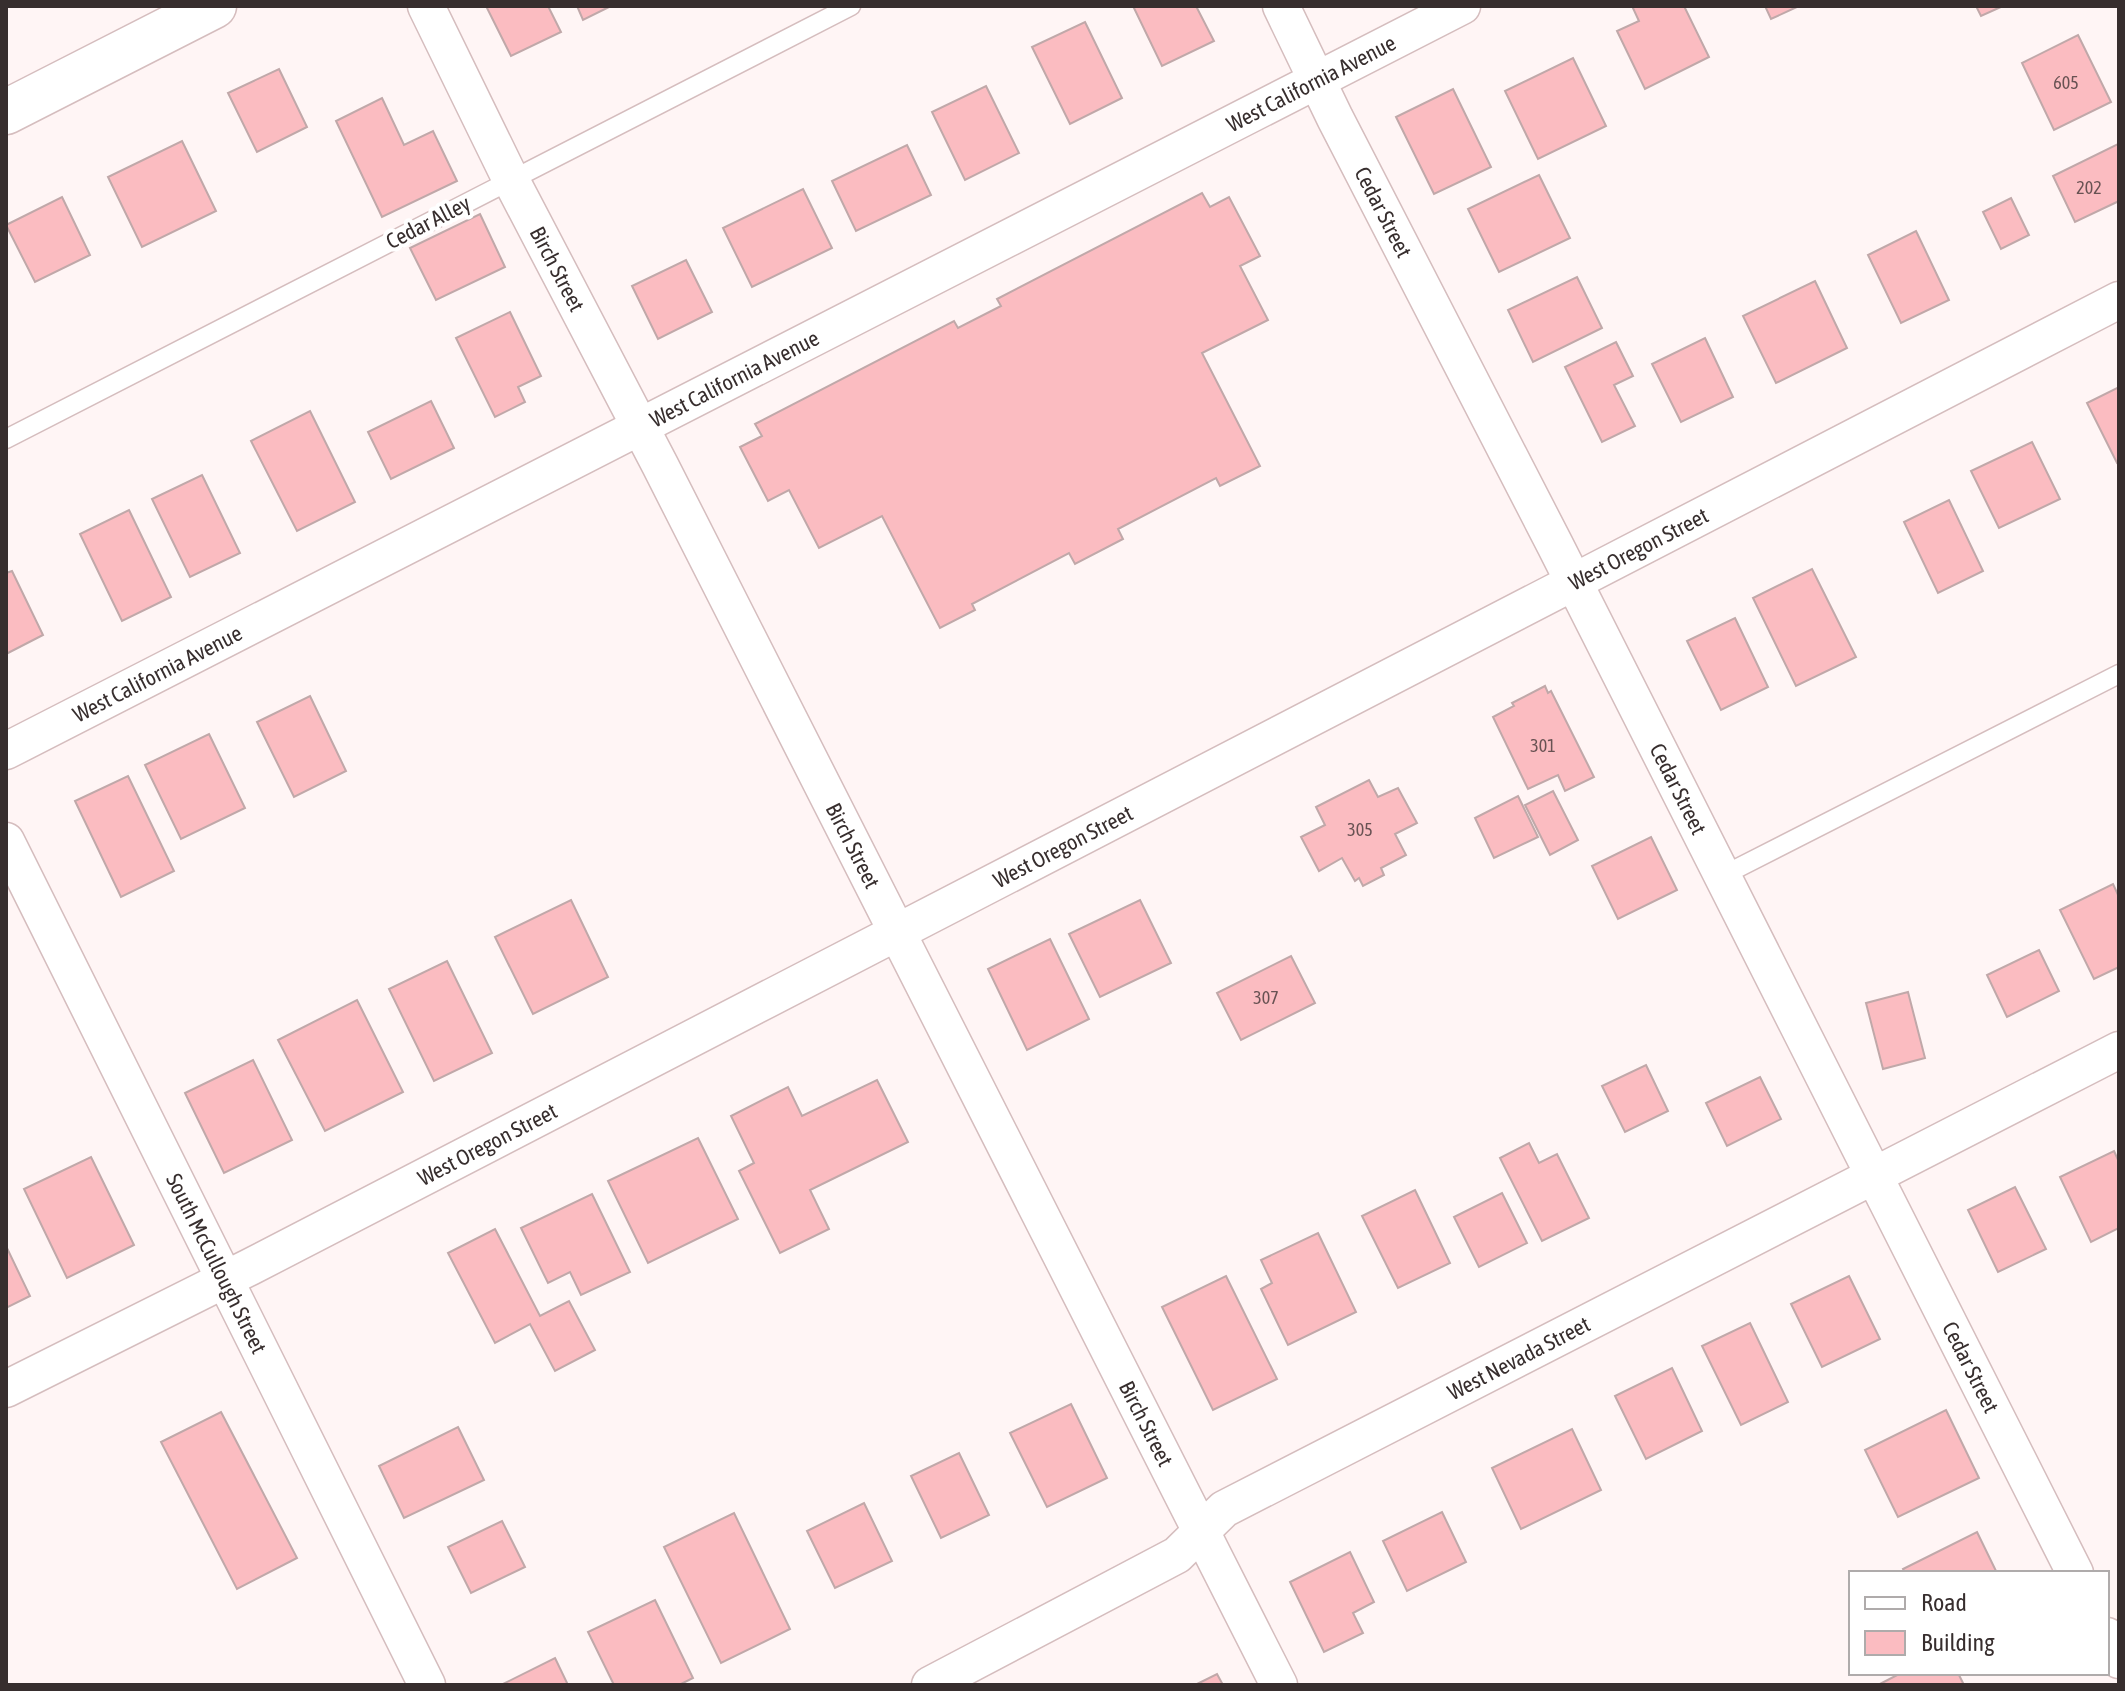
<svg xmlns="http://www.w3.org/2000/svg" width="2125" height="1691" viewBox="0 0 2125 1691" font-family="'Asap Condensed',sans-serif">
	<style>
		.building { fill: #fbbcc1; stroke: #c0a8a9; stroke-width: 2 }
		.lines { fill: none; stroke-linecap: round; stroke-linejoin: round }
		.lane-casing { stroke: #d5bdbe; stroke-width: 21 }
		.street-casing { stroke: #d5bdbe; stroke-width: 39 }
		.secondary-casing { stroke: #d5bdbe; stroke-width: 47 }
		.lane { stroke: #fff; stroke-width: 18 }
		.street { stroke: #fff; stroke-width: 36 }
		.secondary { stroke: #fff; stroke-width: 44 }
		.labels { text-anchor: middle; stroke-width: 8; stroke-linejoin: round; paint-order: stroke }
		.number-label { font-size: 18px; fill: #685253 }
		.street-label { font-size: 22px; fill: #372e2e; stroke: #fff }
	</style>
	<rect width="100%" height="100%" fill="#fff5f5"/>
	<g class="building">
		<polygon points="486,6 548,6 561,32 511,56"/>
		<polygon points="577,6 611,6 583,20"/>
		<polygon points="1133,6 1196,6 1214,41 1162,66"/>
		<polygon points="1632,6 1684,6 1709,57 1645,89 1617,31 1639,21"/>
		<polygon points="1765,6 1799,6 1771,19"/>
		<polygon points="1976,6 2003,6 1981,16"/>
		<polygon points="1085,22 1122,98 1070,124 1032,47"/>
		<polygon points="2078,35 2111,102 2054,130 2022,63"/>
		<polygon points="1573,58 1606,126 1538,159 1505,91"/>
		<polygon points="279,69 307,127 257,152 228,93"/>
		<polygon points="986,86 1019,153 965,180 932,112"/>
		<polygon points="1453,89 1491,167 1434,194 1396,117"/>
		<polygon points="382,98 404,145 433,131 457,181 382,217 336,121"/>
		<polygon points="182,141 216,211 142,247 108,177"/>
		<polygon points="2118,144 2119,201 2075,222 2053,176"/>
		<polygon points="907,145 931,195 856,231 832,181"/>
		<polygon points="1539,175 1570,238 1499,272 1468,209"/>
		<polygon points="803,189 832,248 752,287 723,228"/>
		<polygon points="1202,193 1210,207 1229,197 1260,256 1240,266 1268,320 1202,353 1260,466 1220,486 1216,478 1118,529 1123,539 1075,564 1069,553 972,604 975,610 940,628 882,516 819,548 789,490 768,501 740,447 762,436 755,424 954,321 958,328 1001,306 997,299"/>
		<polygon points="62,197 90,255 35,282 6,225"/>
		<polygon points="2011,198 2029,235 2001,249 1983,212"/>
		<polygon points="480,214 505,267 436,300 410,248"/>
		<polygon points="1916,231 1949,300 1901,323 1868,255"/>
		<polygon points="686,260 712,312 658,339 632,286"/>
		<polygon points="1577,277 1602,328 1533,362 1508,310"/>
		<polygon points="1815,281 1847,348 1776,383 1743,316"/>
		<polygon points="510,312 541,376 518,387 525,402 495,417 456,338"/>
		<polygon points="1705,338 1733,397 1681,422 1652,364"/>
		<polygon points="1616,342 1633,376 1614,385 1635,426 1602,442 1565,367"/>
		<polygon points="2119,387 2119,462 2117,463 2087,403"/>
		<polygon points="431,401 454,448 391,479 368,432"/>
		<polygon points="310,411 355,502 297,531 251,441"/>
		<polygon points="2032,442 2060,499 1999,528 1971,471"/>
		<polygon points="202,475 240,553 190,577 152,499"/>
		<polygon points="1949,500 1983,571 1938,593 1904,522"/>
		<polygon points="129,510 171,597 122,621 80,534"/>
		<polygon points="1812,569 1856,657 1796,686 1753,598"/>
		<polygon points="12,571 43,635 6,654 6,573"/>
		<polygon points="1735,618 1768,687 1721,710 1687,641"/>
		<polygon points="1545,686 1548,693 1551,691 1594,777 1565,791 1558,775 1528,789 1493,717 1514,706 1512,703"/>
		<polygon points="310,696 346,771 294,797 257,722"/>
		<polygon points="209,734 245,808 181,839 145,765"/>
		<polygon points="128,776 174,871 121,897 75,801"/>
		<polygon points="1369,780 1378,797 1398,788 1417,823 1395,834 1406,855 1381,868 1384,875 1363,886 1359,878 1355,881 1342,858 1319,871 1301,837 1325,825 1316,807"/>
		<polygon points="1553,791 1578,840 1550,855 1525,805"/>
		<polygon points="1518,796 1538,837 1494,858 1475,818"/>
		<polygon points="1651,837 1677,890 1618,919 1592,866"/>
		<polygon points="2113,884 2119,897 2119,967 2094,979 2060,910"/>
		<polygon points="571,900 608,977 533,1014 495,937"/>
		<polygon points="1140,900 1171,963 1100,997 1069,934"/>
		<polygon points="1050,939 1089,1019 1027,1050 988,969"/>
		<polygon points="2039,950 2059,991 2007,1017 1987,975"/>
		<polygon points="1291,956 1315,1003 1241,1040 1217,993"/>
		<polygon points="447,961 492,1053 434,1081 389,989"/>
		<polygon points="1908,992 1925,1058 1883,1069 1866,1003"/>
		<polygon points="357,1000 403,1092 325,1131 278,1040"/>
		<polygon points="253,1060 292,1140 224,1173 185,1093"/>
		<polygon points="1646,1065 1668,1111 1625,1132 1602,1086"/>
		<polygon points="1760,1077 1781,1119 1727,1146 1706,1103"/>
		<polygon points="877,1080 908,1142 810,1190 829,1229 780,1253 739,1171 754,1163 731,1116 788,1087 802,1116"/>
		<polygon points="698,1138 738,1219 648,1263 608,1181"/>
		<polygon points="1529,1143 1539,1163 1557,1154 1589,1218 1542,1241 1500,1158"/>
		<polygon points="2114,1151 2119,1162 2119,1228 2091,1242 2060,1177"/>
		<polygon points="91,1157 134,1245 67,1278 24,1189"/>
		<polygon points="2015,1187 2046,1249 1998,1272 1968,1210"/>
		<polygon points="1415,1190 1450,1263 1398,1288 1362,1216"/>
		<polygon points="1502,1193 1527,1243 1479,1267 1454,1217"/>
		<polygon points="592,1194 630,1272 581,1295 570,1272 548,1283 521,1228"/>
		<polygon points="495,1229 540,1316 569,1301 595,1350 555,1371 530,1324 495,1343 448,1253"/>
		<polygon points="1318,1233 1356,1312 1288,1345 1261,1289 1272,1283 1261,1260"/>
		<polygon points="6,1246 30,1296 6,1308"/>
		<polygon points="1226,1276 1277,1379 1213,1410 1162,1307"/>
		<polygon points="1849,1276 1880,1339 1822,1367 1791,1304"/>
		<polygon points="1750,1323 1788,1402 1741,1425 1702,1346"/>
		<polygon points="1672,1368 1702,1431 1646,1459 1615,1396"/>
		<polygon points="1071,1404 1107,1478 1047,1507 1010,1433"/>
		<polygon points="1946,1410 1979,1478 1898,1517 1865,1450"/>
		<polygon points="221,1412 297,1558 237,1589 161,1442"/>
		<polygon points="458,1427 484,1480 404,1518 379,1466"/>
		<polygon points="1572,1429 1601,1490 1521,1529 1492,1468"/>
		<polygon points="959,1453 989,1515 941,1538 911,1476"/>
		<polygon points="864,1503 892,1561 835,1588 807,1531"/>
		<polygon points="1442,1512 1466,1562 1407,1591 1383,1541"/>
		<polygon points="734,1513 790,1629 721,1663 664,1547"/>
		<polygon points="502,1521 525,1567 471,1593 448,1547"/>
		<polygon points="1977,1532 1997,1573 1905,1573 1903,1569"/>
		<polygon points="1350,1552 1374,1602 1353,1613 1363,1633 1324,1652 1290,1582"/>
		<polygon points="655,1600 693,1678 679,1685 614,1685 588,1632"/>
		<polygon points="555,1658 568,1685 501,1685"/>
		<polygon points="1901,1673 1958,1673 1964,1685 1878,1685"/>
		<polygon points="1217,1674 1223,1685 1195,1685"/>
	</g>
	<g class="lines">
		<defs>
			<g id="lane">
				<polyline points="6,439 851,6"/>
				<polyline points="1722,876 2119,674"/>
			</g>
			<g id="street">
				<path id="s1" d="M426 6 511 180 660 465 1279 1685"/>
				<path id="s2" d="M1281 6 1335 118 1555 545 2075 1573"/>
				<path id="s3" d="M6 751 1462 6"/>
				<path id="s4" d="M6 841 427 1685"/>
				<path id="s5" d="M6 1389 250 1267 2119 300"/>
				<polyline points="2107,1636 2119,1660"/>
				<path id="s6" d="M930 1685 1177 1555 1224 1509 2119 1050"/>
			</g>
			<polyline id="secondary" points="6,112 214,6"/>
		</defs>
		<use href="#lane" class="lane-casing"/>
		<use href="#street" class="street-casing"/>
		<use href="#secondary" class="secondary-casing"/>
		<use href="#lane" class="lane"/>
		<use href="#street" class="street"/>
		<use href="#secondary" class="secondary"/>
	</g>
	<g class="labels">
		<g class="number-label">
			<text x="2066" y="89">605</text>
			<text x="2089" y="194">202</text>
			<text x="1543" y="752">301</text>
			<text x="1360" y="836">305</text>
			<text x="1266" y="1004">307</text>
		</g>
		<g class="street-label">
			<text dy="8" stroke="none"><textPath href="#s3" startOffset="1466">West California Avenue</textPath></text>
			<text dy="8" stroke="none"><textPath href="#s2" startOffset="230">Cedar Street</textPath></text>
			<text transform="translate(428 222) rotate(-27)" y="8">Cedar Alley</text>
			<text dy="8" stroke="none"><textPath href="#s1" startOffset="294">Birch Street</textPath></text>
			<text dy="8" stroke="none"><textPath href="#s3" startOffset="818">West California Avenue</textPath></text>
			<text dy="8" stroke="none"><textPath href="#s5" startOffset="1836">West Oregon Street</textPath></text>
			<text dy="8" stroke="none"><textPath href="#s3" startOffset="170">West California Avenue</textPath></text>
			<text dy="8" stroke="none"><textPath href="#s2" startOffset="878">Cedar Street</textPath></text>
			<text dy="8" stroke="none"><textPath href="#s1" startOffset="942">Birch Street</textPath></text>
			<text dy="8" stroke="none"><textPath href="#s5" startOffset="1188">West Oregon Street</textPath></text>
			<text dy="8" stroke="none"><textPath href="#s5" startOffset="540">West Oregon Street</textPath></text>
			<text dy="8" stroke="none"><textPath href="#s4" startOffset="472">South McCullough Street</textPath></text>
			<text dy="8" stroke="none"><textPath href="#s6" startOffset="676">West Nevada Street</textPath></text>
			<text dy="8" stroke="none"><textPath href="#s2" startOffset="1526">Cedar Street</textPath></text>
			<text dy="8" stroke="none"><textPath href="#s1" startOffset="1590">Birch Street</textPath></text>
		</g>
	</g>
	<rect width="2125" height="1691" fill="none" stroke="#372e2e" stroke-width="16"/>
	<rect x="1849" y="1571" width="260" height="104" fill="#ffffff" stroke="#afabab" stroke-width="2"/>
	<rect x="1865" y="1597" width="40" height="12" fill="#ffffff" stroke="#afabab" stroke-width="2"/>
	<text x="1921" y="1611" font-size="24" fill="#372e2e">Road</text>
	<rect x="1865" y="1631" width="40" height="24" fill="#fbbcc1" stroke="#afabab" stroke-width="2"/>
	<text x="1921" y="1651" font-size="24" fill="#372e2e">Building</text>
</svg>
